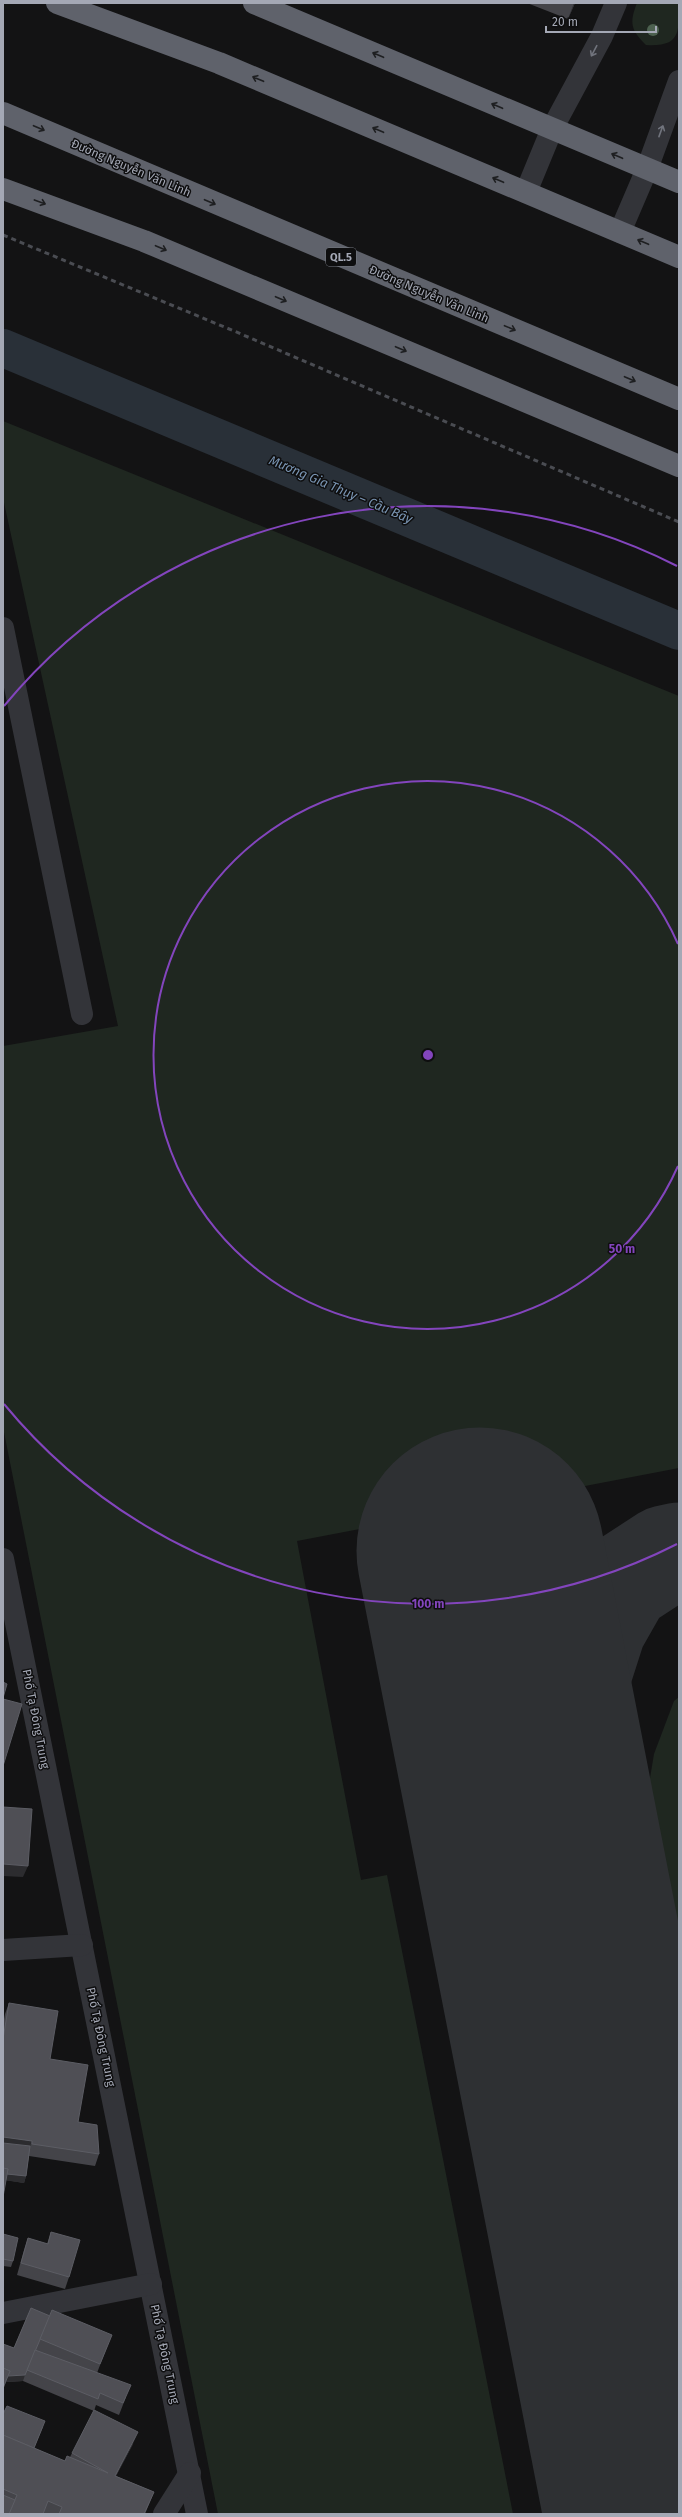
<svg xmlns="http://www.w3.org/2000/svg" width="682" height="2517" viewBox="0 0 682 2517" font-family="'Fira Sans',sans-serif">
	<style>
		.green { fill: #1f2720 }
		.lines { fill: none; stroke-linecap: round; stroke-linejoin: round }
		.canal { stroke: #293038; stroke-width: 38 }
		.taxiway { stroke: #2e3033; stroke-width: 99 }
		.runway { stroke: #2e3033; stroke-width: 247 }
		.minor { stroke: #333439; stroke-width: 22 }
		.highway { stroke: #5f626b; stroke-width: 22 }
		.rail { stroke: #4a4c52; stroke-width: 3; stroke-dasharray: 5 4; stroke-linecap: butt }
		.tree { fill: #4c614f }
		.wall { fill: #444449 }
		.shaded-wall { fill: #2c2c2f }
		.building { fill: #4f4f55; stroke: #5c5d64 }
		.oneway { stroke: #71747d }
		.oneway2 { stroke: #1e1f21 }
		.ring { fill: none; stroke: #8345bd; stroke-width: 2 }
		.labels { text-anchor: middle; stroke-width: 3; stroke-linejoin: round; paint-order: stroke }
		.shield { fill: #0e0e0f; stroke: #777a83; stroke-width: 1 }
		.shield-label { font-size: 11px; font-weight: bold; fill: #a4a8b5 }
		.street-label { font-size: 12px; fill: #a4a8b5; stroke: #0e0e0f }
		.water-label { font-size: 13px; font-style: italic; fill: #7994b2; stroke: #0e0e0f }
		.centre { fill: #8345bd; stroke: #0e0e0f; stroke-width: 2 }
		.ring-label { font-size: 12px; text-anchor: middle; font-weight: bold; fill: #8345bd; stroke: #0e0e0f; stroke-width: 3; stroke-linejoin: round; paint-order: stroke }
	</style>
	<rect width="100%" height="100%" fill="#131314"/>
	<g class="green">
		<path d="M637 3H679C679 32 681 47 646 45 631 30 629 23 637 3Z"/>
		<polygon points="3,421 679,696 679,1468 297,1541 361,1880 387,1875 513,2514 218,2514 3,1427 3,1046 118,1026 3,498"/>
		<polygon points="679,1697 679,1997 644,1814 654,1754 674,1701"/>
	</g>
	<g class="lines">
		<polyline class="canal" points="3,348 679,631"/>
		<polyline class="taxiway" points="546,1890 570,1711 597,1627 622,1583 665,1555 679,1552"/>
		<polyline class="runway" points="480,1551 668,2514"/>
		<g class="minor">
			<polyline points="526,192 552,129 602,36 616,3"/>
			<polyline points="620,232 647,169 679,81"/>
			<polyline points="3,628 82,1014"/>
			<polyline points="3,1559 197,2514"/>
			<polyline points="3,1950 82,1945"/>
			<polyline points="3,2313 151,2284"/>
			<polyline points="164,2514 190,2473"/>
		</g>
		<g class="highway">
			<polyline points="57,3 219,63 679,257"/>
			<polyline points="254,3 679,182"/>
			<polyline points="3,113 679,399"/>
			<polyline points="3,189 144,241 679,466"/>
		</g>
		<polyline class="rail" points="3,235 234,331 679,522"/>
	</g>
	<circle class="tree" cx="653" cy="30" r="6"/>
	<g class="wall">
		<polygon points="527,3 575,3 568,19"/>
		<polygon points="9,2003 50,2059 78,2122 99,2154 95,2166 29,2156 26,2176 24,2183 6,2180 3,2197 3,2024 5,2014"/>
		<polygon points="51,2232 69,2277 65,2289 17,2275 24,2250 28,2238 47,2244"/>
		<polygon points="3,2234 13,2261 11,2267 3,2266"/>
		<polygon points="31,2308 107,2347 97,2373 126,2397 119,2415 96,2405 94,2411 23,2381 6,2382 3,2390 3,2344 14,2348"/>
		<polygon points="3,2414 43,2427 34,2448 65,2461 70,2457 72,2453 133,2444 116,2476 154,2492 145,2514 46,2514 44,2513 3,2514"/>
	</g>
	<g class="shaded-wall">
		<polygon points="574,3 575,3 568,19"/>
		<polygon points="3,1864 28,1866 23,1877 3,1876"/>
		<polygon points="3,2137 32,2141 28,2152 3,2149"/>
		<polygon points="3,2174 26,2176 24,2183 3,2180"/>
		<polygon points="10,2371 25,2375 23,2381 6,2382 3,2390 3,2388"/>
		<polygon points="138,2432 133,2444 110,2487 115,2476"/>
	</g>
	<g class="building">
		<polygon points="3,1682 7,1684 3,1698"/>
		<polygon points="3,1699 22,1704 3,1766"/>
		<polygon points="3,1807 32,1809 28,1866 3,1864"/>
		<polygon points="9,2003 58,2011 50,2059 88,2065 78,2122 97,2125 99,2154 32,2144 32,2141 3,2137 3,2039"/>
		<polygon points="3,2143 30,2146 26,2176 7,2174 8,2169 3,2168"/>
		<polygon points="3,2168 8,2169 3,2197"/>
		<polygon points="51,2232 80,2240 69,2277 21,2263 28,2238 48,2244"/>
		<polygon points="3,2234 18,2238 13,2261 3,2259"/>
		<polygon points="31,2308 50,2316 25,2375 8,2376 10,2371 3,2368 3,2344 14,2348"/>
		<polygon points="52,2310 112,2335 100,2364 40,2339"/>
		<polygon points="35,2350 131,2385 123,2403 100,2393 98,2399 27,2370"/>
		<polygon points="3,2368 10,2371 3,2388"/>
		<polygon points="7,2406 45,2421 34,2448 3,2435 3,2414"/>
		<polygon points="94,2410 138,2432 115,2476 154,2492 144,2514 59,2514 62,2507 48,2501 43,2514 9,2514 17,2495 3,2489 3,2435 65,2461 67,2456 108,2473 72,2453"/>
		<polygon points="3,2495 15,2500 9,2514 3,2514"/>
	</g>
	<defs><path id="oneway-shaft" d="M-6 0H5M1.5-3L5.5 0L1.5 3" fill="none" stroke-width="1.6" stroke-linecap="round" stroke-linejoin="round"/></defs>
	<g class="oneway">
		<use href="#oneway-shaft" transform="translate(594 51) rotate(118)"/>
		<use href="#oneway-shaft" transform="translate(661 131) rotate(-70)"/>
	</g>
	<g class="oneway2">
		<use href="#oneway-shaft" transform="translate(378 55) rotate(-157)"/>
		<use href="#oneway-shaft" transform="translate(258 79) rotate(-157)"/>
		<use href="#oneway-shaft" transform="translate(497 106) rotate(-157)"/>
		<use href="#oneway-shaft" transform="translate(39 128) rotate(23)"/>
		<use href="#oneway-shaft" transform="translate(378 130) rotate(-157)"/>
		<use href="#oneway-shaft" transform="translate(617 156) rotate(-157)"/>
		<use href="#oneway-shaft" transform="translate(498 180) rotate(-157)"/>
		<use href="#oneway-shaft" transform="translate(40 202) rotate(20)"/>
		<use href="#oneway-shaft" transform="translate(210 202) rotate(23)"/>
		<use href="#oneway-shaft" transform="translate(643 242) rotate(-157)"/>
		<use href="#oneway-shaft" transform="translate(161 248) rotate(23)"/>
		<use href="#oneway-shaft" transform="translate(281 299) rotate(23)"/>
		<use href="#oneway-shaft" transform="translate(510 328) rotate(23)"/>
		<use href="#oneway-shaft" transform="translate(401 349) rotate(23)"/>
		<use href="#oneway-shaft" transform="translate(630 379) rotate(23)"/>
	</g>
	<g class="ring">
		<path d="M678 1166A274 274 0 1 1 678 944"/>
		<path d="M677 1544A549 549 0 0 1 4 1404M4 706A549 549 0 0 1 677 566"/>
	</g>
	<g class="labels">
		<rect class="shield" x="326" y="248" width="30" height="18" rx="3"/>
		<g class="shield-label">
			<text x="341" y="261">QL.5</text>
		</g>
		<g class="street-label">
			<text transform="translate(131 168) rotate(23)" y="4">Đường Nguyễn Văn Linh</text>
			<text transform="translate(429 294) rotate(23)" y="4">Đường Nguyễn Văn Linh</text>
			<text transform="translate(36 1719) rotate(79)" y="4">Phố Tạ Đông Trung</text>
			<text transform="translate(101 2037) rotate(78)" y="4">Phố Tạ Đông Trung</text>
			<text transform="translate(165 2354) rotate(78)" y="4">Phố Tạ Đông Trung</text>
		</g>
		<g class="water-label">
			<text transform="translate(341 489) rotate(23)" y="5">Mương Gia Thụy – Cầu Bây</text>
		</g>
	</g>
	<circle cx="428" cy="1055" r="6" class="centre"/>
	<g class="ring-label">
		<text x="622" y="1253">50 m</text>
		<text x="428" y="1608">100 m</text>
	</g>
	<rect width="682" height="2517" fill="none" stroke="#a4a8b5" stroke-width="8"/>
	<path d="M546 26v6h110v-6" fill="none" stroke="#a4a8b5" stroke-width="2"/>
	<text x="552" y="26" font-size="12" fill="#a4a8b5" stroke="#0e0e0f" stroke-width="3" paint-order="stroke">20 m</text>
</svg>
